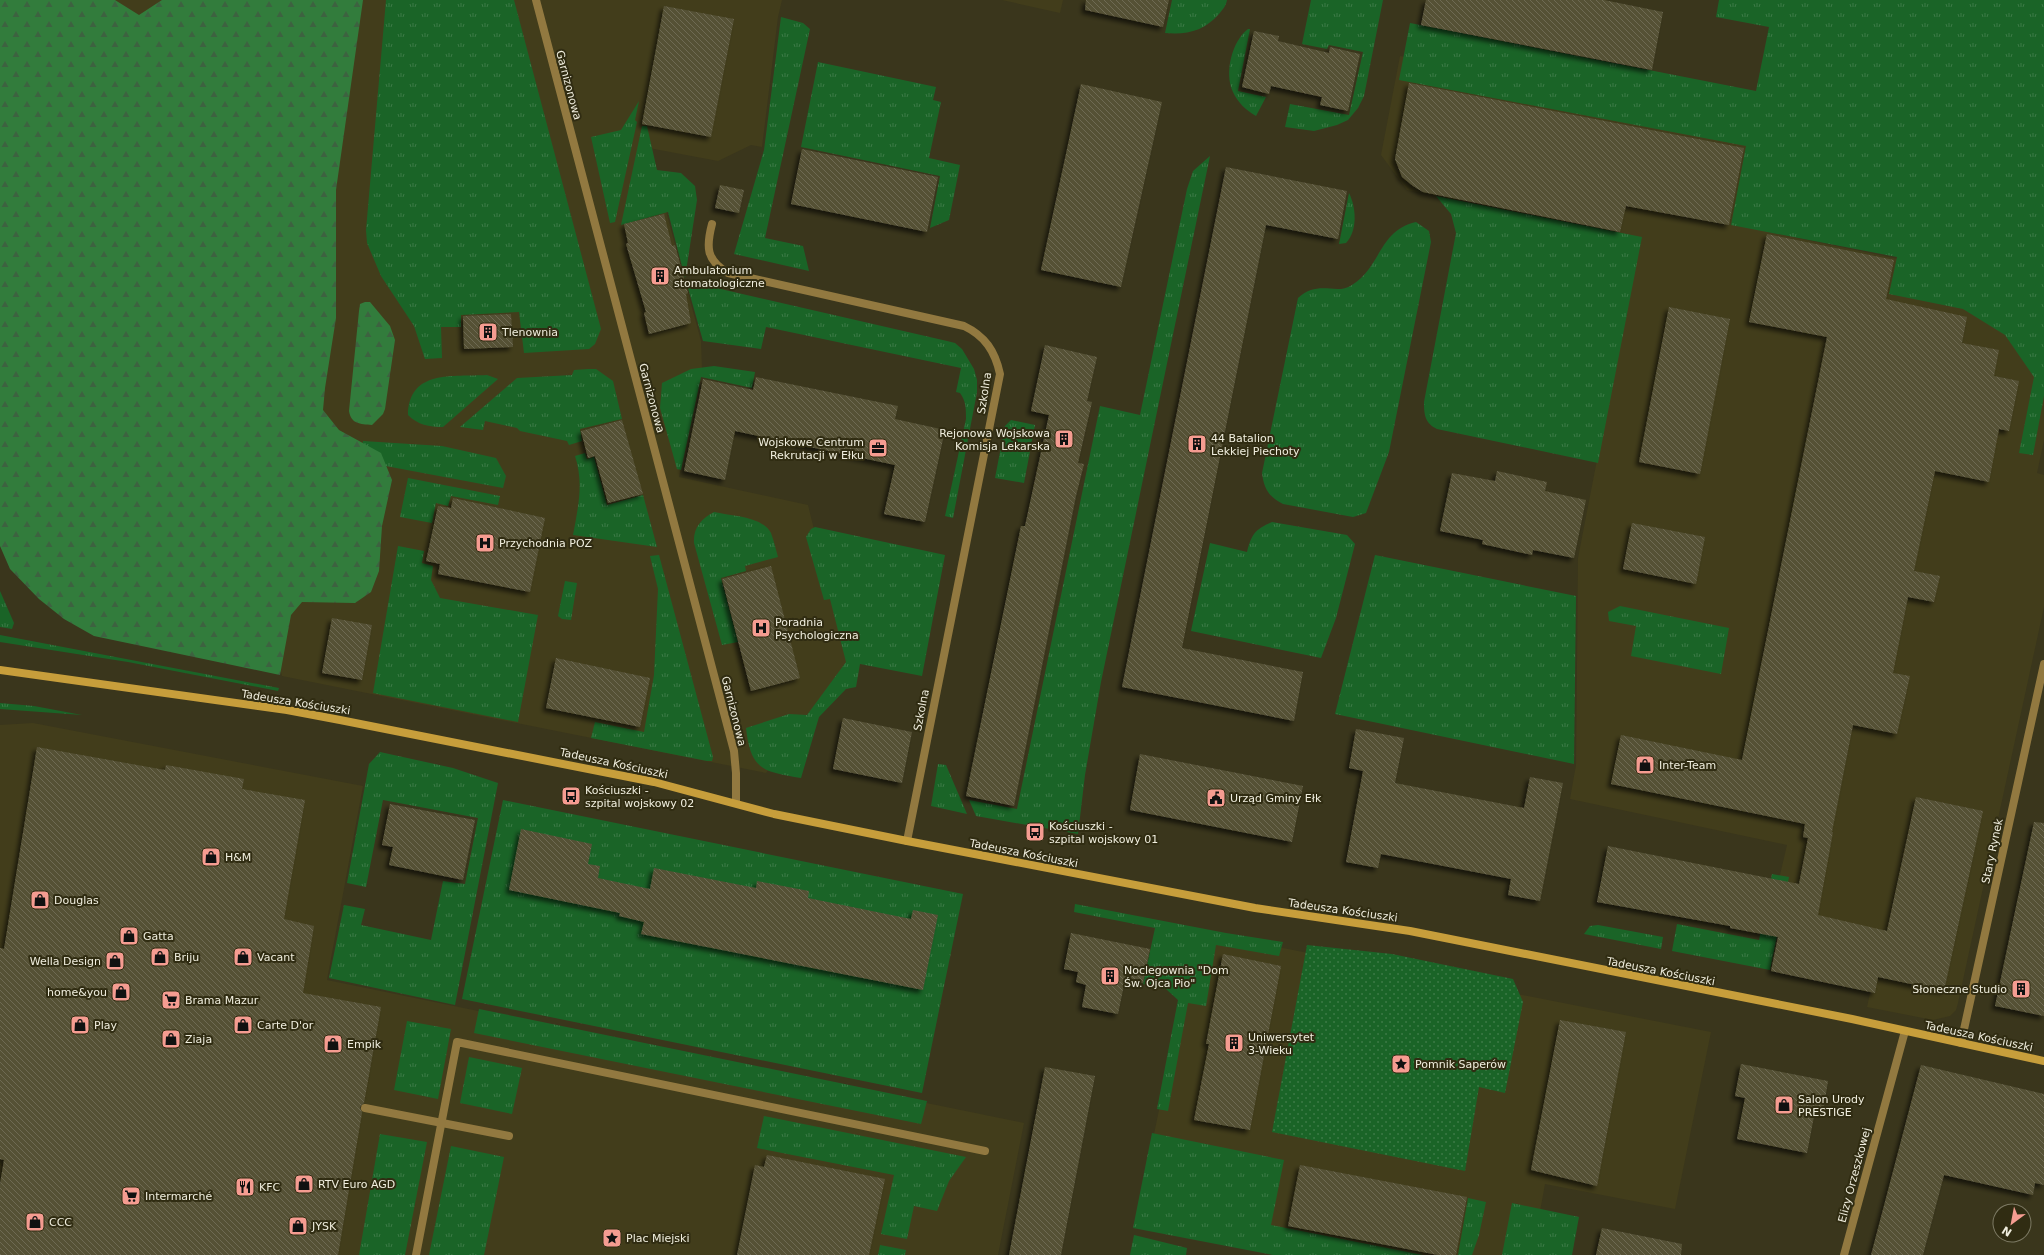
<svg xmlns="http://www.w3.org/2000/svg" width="2044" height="1255" viewBox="0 0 2044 1255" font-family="'DejaVu Sans',sans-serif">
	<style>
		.built { fill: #423d1b }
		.grass { fill: url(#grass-tufts) }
		.forest { fill: url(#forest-firs) }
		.park { fill: url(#park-dots) }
		.building { fill: url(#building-back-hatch); filter: url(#shadow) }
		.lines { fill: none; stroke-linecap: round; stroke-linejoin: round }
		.street { stroke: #927940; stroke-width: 8 }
		.secondary { stroke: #c79e3b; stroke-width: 8 }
		.labels { text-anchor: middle; stroke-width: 4; stroke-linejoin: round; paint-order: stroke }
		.street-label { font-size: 11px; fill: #f0eede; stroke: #302c12 }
		.poi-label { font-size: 11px; fill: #f0eede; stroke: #302c12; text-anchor: start }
	</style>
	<defs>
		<pattern id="grass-tufts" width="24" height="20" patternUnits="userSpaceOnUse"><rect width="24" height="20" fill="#1a6427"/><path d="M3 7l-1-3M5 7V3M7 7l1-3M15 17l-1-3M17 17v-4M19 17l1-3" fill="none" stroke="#3c7a46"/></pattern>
		<pattern id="forest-firs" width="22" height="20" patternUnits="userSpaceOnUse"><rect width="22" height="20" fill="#327c3c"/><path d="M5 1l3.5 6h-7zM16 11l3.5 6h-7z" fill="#3d6240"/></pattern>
		<pattern id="park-dots" width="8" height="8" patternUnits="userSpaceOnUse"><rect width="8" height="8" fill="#1a6427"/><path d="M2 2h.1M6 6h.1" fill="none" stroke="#3c7a46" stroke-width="1.8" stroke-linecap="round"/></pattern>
		<pattern id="building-back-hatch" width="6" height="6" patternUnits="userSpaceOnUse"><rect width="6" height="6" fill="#555136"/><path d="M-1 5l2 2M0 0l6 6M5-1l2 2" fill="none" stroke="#6e6a53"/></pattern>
		<filter id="shadow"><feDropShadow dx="-3.5" dy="3.5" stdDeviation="2" flood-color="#0009"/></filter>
	</defs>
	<rect width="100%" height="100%" fill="#3a361c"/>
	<g class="built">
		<polygon points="85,0 782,0 778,17 762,147 751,145 718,161 649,148 701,341 702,370 679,477 808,505 847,663 766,773 282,676"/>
		<polygon points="1002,0 1063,0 1060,13"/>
		<polygon points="1400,56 1789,131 1768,232 2044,289 2044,440 2037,473 2044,475 2044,607 1958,1003 1956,1010 1950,1016 1933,1020 1867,1007 1883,934 1772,909 1787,845 1570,799 1576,765 1578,558 1640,238 1407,190 1381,155"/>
		<polygon points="33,723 363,786 327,980 1024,1123 998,1255 0,1255 0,725"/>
		<polygon points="1196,931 1711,1032 1675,1209 1545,1184 1532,1255 1286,1255 1135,1226"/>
	</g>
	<g class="grass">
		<polygon points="386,0 514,0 601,329 595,344 589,349 524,353 519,312 461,315 461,327 441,327 442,358 425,359 414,326 381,276 367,243 366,230"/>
		<path d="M1172 0H1227C1226 6 1223 9 1219 14 1204 31 1187 35 1165 33Z"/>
		<polygon points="1311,0 1383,0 1364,96 1358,108 1348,120 1337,125 1314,131 1285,127 1290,104 1349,115 1363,52 1329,45 1327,49 1302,44"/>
		<polygon points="1719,0 2044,0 2044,396 2033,455 2019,453 2034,377 2005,335 1963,309 1889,294 1897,257 1731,225 1746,146 1399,80 1410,23 1756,91 1769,27 1716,17"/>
		<polygon points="781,17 803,23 810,29 765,238 803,246 809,271 734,254 764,150"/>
		<path d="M1248 29H1250L1238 91 1266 97 1256 116C1246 110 1238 103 1233 92 1224 73 1232 41 1248 29Z"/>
		<polygon points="818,62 936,87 933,100 941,102 929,158 960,165 949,220 930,228 940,176 801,147"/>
		<polygon points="639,101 635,120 637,122 615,222 610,223 591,137 621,130"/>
		<polygon points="642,126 647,126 657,170 681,173 695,186 697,200 685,278 668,212 621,225"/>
		<polygon points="1210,156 1101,682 1085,775 1078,834 976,816 969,800 1017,809 1100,406 1140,415 1187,189 1193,171"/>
		<path d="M1349 193C1356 207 1358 230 1346 243L1339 244Z"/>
		<path d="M1436 196 1642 237 1598 463 1437 429C1425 423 1424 415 1424 402L1456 233 1451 214Z"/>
		<path d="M1416 222 1429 231 1431 242 1389 452 1366 513 1353 517 1283 504C1269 497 1264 489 1262 473L1298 298C1319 279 1336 296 1352 285 1382 266 1378 231 1416 222Z"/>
		<path d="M686 281 947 341 955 343 962 349 974 369 977 380V392L953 518 945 516 966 419C966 409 966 401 960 393L956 392 961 368 766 327 761 349 703 341Z"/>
		<polygon points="714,366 755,372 752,388 701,377 681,470 677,469 660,408 662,383 691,369"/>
		<polygon points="588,369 596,369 613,381 622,419 580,429 582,441 569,445 567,441 520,431 517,428 485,421 483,430 460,427 517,378 572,375 574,370"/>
		<path d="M487 375 498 379 443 427C429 427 418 425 408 415 409 369 453 377 487 375Z"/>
		<polygon points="1011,420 1035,425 1024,483 995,478 1005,426"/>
		<polygon points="363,441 442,446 496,458 506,476 503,488 359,461"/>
		<path d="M585 453 587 459 594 457 607 505 643 495 657 547 573 535C578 508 584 483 575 456Z"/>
		<polygon points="408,478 500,496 498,505 451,496 448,506 436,503 432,523 400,517"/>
		<path d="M714 512C731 516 762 516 771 533 774 541 776 550 778 557L745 566 746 571 721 578 738 642 722 645 694 543C693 528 701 519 714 512Z"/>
		<path d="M1272 522 1347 535 1355 544 1336 618 1321 658 1191 631 1210 543 1247 552C1252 534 1254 530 1272 522Z"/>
		<path d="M815 527 945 555 922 676 860 664 856 687 846 689 819 717 801 778C763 771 751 771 746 728L789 714 807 715 846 662 830 599 824 600 806 537 811 529Z"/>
		<polygon points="398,546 424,551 422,563 433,566 431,580 440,598 538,615 518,722 373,693"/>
		<polygon points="659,555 713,757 712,761 707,761 591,738 595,722 644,732 654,675 658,589 650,556"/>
		<polygon points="1375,555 1576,596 1574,764 1335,714"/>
		<polygon points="565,581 577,583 571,620 562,619 558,616"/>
		<polygon points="0,591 14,623 12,629 0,627"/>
		<polygon points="1620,606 1729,628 1721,674 1631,656 1636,626 1609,621 1608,612"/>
		<polygon points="0,635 279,688 278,691 128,662 0,642"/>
		<polygon points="0,703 34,706 82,715 0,709"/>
		<polygon points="380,752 453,768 498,783 455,1005 329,978 344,905 365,909 361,925 431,940 443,881 465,884 478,818 383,800 366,887 347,883 369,764"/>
		<polygon points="938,764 946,765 967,814 931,806"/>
		<polygon points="503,800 963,894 922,1093 462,999"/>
		<polygon points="1772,874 1789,877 1770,970 1672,951 1677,924 1759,940"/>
		<polygon points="1075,904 1226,933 1283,942 1279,956 1216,945 1206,1006 1188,1003 1168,1111 1157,1109 1178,1000 1166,989 1143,984 1155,928 1074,912"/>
		<polygon points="1598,925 1663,937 1661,949 1584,934 1590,926"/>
		<polygon points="479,1009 927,1101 921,1124 474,1033"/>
		<polygon points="407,1021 451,1029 438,1099 394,1090"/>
		<polygon points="469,1057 522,1068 512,1114 460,1103"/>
		<polygon points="764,1116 966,1157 949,1181 937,1211 914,1206 907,1239 881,1234 894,1175 757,1148"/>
		<polygon points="1152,1133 1284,1160 1271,1225 1423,1255 1273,1255 1133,1228"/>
		<polygon points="380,1134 427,1142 405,1255 359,1255"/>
		<polygon points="451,1146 504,1157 484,1255 429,1255"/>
		<polygon points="1468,1198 1486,1202 1479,1235 1472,1255 1458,1255"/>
		<polygon points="1512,1203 1579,1217 1572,1255 1502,1255"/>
		<polygon points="1134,1235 1187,1248 1186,1255 1130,1255"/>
		<polygon points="880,1245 906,1250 905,1255 878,1255"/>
	</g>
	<g class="forest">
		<polygon points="0,0 115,0 139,15 162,0 363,0 336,190 336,318 325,388 323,410 339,430 381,453 392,480 382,526 379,571 371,592 355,603 302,602 291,615 280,675 94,636 64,619 39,599 10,569 0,546"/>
		<path d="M365 302H370L390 326 395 340 385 409 383 414 372 425C360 424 351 424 349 411L359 311 360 304Z"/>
	</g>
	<polygon class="park" points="1307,945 1392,954 1513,979 1523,1002 1505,1093 1479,1087 1465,1171 1272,1132"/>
	<g class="building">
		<polygon points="1086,0 1169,0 1163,27 1085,10"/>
		<polygon points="1426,0 1604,0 1663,12 1652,70 1421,25"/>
		<polygon points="664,6 734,19 711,137 642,124"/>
		<polygon points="1254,31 1279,36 1278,41 1329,53 1330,47 1360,54 1348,111 1320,105 1322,97 1271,86 1269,94 1242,87"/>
		<polygon points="1409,83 1744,148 1729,225 1626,206 1620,232 1423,192 1413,186 1402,177 1395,159"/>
		<polygon points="1081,84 1162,102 1121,287 1041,270"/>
		<polygon points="802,149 938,177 927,232 791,204"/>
		<polygon points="1226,167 1347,191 1338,239 1266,225 1182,648 1303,672 1294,721 1122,687"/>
		<polygon points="720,185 744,190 739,213 715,208"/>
		<polygon points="664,214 672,246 675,245 688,293 686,294 691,323 649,334 644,313 646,312 626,244 628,243 624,224"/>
		<polygon points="1767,234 1894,260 1886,299 1967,317 1962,343 1999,350 1994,376 2019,381 2009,431 1999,429 1989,482 1935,471 1914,571 1940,576 1934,602 1908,597 1893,673 1910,676 1897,734 1853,725 1832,832 1833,832 1818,915 1887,931 1916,797 1983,811 1944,991 1878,977 1875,993 1771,971 1778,937 1730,928 1730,926 1597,902 1608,846 1799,884 1808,838 1803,837 1805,824 1611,784 1621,735 1742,760 1827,337 1749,322"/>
		<polygon points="1669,307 1730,319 1700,474 1639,462"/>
		<polygon points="511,314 513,347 464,349 463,316"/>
		<polygon points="1045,345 1097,357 1087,401 1092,402 1078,463 1084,464 1076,496 1014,806 966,796 1021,526 1025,526 1049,415 1031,411"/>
		<polygon points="756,377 898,406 895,419 945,430 925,522 884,514 895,465 735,431 725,480 684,471 703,379 753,390"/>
		<polygon points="622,420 643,494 608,503 595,456 588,458 581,431"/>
		<polygon points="1497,471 1547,482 1545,491 1586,500 1574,558 1533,550 1532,555 1482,544 1483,540 1440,531 1452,473 1495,481"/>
		<polygon points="453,498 545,518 530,592 438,574 440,564 426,561 438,506 451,508"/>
		<polygon points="1632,523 1705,537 1696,584 1623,569"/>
		<polygon points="771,566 800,678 751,691 722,579"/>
		<polygon points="332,618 372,625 362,680 322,673"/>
		<polygon points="556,658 650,678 640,727 546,708"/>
		<polygon points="843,718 912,732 902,783 833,769"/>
		<polygon points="1356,729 1404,738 1395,783 1524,808 1530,777 1563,783 1540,901 1508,895 1511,879 1381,854 1378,868 1346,862 1363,771 1349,768"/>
		<polygon points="37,747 165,770 166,765 244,779 242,789 305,800 284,919 314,926 303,993 381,1007 364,1103 360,1107 362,1113 338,1255 0,1255 0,1184 4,1160 0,1159 0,948 4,949"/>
		<polygon points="1140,754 1303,786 1292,842 1130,810"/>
		<polygon points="390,804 475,820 463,880 389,865 393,847 382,845"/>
		<polygon points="2034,822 2044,823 2044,1016 1995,1006"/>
		<polygon points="521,829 592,844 588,864 600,866 598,878 650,889 654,868 756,888 757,881 809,891 808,898 911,919 913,910 938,915 923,990 641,934 644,922 619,916 620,913 509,890"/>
		<polygon points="1071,933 1150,949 1143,983 1125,980 1118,1014 1082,1007 1086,985 1076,982 1078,972 1064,969"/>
		<polygon points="1223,954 1281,966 1250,1130 1194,1120 1209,1044 1206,1044"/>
		<polygon points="1560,1020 1626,1032 1597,1186 1531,1170"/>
		<polygon points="1741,1064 1828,1081 1823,1112 1815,1111 1807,1153 1737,1139 1745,1098 1735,1096"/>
		<polygon points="1921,1065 2044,1094 2044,1185 2035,1183 2033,1195 1944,1175 1923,1255 1871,1255"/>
		<polygon points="1045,1067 1095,1076 1061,1255 1009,1255"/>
		<polygon points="767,1155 885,1179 869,1255 737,1255 755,1165 764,1167"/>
		<polygon points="1300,1165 1467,1197 1456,1255 1438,1255 1288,1226"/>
		<polygon points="1602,1228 1682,1244 1681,1255 1596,1255"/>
	</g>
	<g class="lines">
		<g class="street">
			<polyline points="536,0 734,751 736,773 736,803"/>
			<path d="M712 224C706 247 706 260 728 273L964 326C985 336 995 351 1000 374L907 841"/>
			<polyline points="1961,1043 2044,664"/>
			<polyline points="365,1108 509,1136"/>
			<polyline points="416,1255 457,1042 985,1151"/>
			<polyline points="1844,1255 1905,1031"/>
		</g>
		<polyline class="secondary" points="0,670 287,710 340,720 654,782 774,814 907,841 1255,908 1410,931 1852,1019 2044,1061"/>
	</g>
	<defs>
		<symbol id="building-square" viewBox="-11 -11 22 22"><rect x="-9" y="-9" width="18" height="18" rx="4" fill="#f59c91" stroke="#302c12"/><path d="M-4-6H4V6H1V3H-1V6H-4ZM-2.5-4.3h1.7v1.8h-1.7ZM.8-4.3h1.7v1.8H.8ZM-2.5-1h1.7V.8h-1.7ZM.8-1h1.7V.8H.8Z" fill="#111"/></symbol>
		<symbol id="office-square" viewBox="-11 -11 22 22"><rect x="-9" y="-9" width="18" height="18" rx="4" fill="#f59c91" stroke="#302c12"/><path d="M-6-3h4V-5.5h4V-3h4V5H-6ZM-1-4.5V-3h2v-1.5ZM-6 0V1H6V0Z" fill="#111"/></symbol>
		<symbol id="hospital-square" viewBox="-11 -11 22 22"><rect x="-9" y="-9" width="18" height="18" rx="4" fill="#f59c91" stroke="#302c12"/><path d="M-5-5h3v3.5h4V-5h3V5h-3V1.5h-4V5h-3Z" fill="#111"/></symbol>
		<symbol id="shop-square" viewBox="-11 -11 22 22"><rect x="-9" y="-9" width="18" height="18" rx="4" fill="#f59c91" stroke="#302c12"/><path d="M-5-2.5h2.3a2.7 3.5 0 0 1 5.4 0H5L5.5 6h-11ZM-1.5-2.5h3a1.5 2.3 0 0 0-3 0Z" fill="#111"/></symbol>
		<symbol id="bus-square" viewBox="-11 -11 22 22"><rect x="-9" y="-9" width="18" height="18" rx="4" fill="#f59c91" stroke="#302c12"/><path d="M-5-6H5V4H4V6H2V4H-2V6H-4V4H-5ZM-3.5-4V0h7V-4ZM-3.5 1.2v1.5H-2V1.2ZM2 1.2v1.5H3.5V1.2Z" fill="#111"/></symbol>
		<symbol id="civic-square" viewBox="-11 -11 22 22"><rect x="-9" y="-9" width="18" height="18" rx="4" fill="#f59c91" stroke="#302c12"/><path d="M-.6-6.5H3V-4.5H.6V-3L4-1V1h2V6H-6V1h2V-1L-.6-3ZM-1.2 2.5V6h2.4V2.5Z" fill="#111"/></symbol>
		<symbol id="supermarket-square" viewBox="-11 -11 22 22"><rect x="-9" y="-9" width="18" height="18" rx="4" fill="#f59c91" stroke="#302c12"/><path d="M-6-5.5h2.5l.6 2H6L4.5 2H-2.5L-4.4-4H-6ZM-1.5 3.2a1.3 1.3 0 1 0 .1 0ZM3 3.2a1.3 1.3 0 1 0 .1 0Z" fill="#111"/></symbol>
		<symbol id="sight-square" viewBox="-11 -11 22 22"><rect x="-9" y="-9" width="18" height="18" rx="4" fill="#f59c91" stroke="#302c12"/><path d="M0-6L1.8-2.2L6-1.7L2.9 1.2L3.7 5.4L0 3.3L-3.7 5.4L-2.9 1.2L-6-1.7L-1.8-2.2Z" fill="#111"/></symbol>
		<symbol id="restaurant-square" viewBox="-11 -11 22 22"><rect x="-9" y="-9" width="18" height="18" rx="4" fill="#f59c91" stroke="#302c12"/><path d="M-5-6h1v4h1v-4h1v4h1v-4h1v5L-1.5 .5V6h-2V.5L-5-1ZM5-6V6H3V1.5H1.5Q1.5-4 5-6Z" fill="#111"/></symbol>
	</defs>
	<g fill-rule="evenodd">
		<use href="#building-square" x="649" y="265" width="22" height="22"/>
		<use href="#building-square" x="477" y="321" width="22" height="22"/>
		<use href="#building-square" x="1053" y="428" width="22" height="22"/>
		<use href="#building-square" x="1186" y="433" width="22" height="22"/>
		<use href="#office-square" x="867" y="437" width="22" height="22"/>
		<use href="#hospital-square" x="474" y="532" width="22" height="22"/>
		<use href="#hospital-square" x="750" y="617" width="22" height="22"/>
		<use href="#shop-square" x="1634" y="754" width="22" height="22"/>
		<use href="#bus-square" x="560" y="785" width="22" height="22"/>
		<use href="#civic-square" x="1205" y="787" width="22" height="22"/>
		<use href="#bus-square" x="1024" y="821" width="22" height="22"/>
		<use href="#shop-square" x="200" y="846" width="22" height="22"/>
		<use href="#shop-square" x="29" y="889" width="22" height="22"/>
		<use href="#shop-square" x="118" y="925" width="22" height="22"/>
		<use href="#shop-square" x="149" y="946" width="22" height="22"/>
		<use href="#shop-square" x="232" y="946" width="22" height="22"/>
		<use href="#shop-square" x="104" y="950" width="22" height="22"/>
		<use href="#building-square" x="1099" y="965" width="22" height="22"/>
		<use href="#building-square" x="2010" y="978" width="22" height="22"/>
		<use href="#shop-square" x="110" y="981" width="22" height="22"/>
		<use href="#supermarket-square" x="160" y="989" width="22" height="22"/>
		<use href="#shop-square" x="69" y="1014" width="22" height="22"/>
		<use href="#shop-square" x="232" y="1014" width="22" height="22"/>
		<use href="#shop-square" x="160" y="1028" width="22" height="22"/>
		<use href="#building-square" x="1223" y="1032" width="22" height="22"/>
		<use href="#shop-square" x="322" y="1033" width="22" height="22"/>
		<use href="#sight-square" x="1390" y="1053" width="22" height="22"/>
		<use href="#shop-square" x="1773" y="1094" width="22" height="22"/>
		<use href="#shop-square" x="293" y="1173" width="22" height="22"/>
		<use href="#restaurant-square" x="234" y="1176" width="22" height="22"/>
		<use href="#supermarket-square" x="120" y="1185" width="22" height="22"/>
		<use href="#shop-square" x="24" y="1211" width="22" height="22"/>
		<use href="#shop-square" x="287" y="1215" width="22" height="22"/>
		<use href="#sight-square" x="601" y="1227" width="22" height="22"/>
	</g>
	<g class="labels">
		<g class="street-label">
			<text transform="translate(569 85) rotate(75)" y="4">Garnizonowa</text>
			<text transform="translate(984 393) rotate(-81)" y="4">Szkolna</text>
			<text transform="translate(652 398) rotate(75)" y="4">Garnizonowa</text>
			<text transform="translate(296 702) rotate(9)" y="4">Tadeusza Kościuszki</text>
			<text transform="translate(921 710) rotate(-79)" y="4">Szkolna</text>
			<text transform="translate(734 711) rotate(76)" y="4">Garnizonowa</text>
			<text transform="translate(614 763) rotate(12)" y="4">Tadeusza Kościuszki</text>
			<text transform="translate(1992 851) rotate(-78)" y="4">Stary Rynek</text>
			<text transform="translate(1024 853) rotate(11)" y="4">Tadeusza Kościuszki</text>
			<text transform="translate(1343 910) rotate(8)" y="4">Tadeusza Kościuszki</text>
			<text transform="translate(1661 971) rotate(11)" y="4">Tadeusza Kościuszki</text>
			<text transform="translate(1979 1036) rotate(12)" y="4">Tadeusza Kościuszki</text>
			<text transform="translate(1854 1175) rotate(-75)" y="4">Elizy Orzeszkowej</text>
		</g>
		<g class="poi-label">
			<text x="674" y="274">Ambulatorium<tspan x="674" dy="13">stomatologiczne</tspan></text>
			<text x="502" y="336">Tlenownia</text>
			<text x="1050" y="437" text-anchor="end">Rejonowa Wojskowa<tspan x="1050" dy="13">Komisja Lekarska</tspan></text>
			<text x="1211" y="442">44 Batalion<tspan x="1211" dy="13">Lekkiej Piechoty</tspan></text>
			<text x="864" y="446" text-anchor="end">Wojskowe Centrum<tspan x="864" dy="13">Rekrutacji w Ełku</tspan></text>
			<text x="499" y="547">Przychodnia POZ</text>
			<text x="775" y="626">Poradnia<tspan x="775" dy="13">Psychologiczna</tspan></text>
			<text x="1659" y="769">Inter-Team</text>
			<text x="585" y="794">Kościuszki -<tspan x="585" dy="13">szpital wojskowy 02</tspan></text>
			<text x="1230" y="802">Urząd Gminy Ełk</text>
			<text x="1049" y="830">Kościuszki -<tspan x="1049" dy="13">szpital wojskowy 01</tspan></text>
			<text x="225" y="861">H&amp;M</text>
			<text x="54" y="904">Douglas</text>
			<text x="143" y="940">Gatta</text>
			<text x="174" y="961">Briju</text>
			<text x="257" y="961">Vacant</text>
			<text x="101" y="965" text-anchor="end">Wella Design</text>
			<text x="1124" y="974">Noclegownia "Dom<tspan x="1124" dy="13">Św. Ojca Pio"</tspan></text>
			<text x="2007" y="993" text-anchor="end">Słoneczne Studio</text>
			<text x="107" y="996" text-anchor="end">home&amp;you</text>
			<text x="185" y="1004">Brama Mazur</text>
			<text x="94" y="1029">Play</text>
			<text x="257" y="1029">Carte D'or</text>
			<text x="1248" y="1041">Uniwersytet<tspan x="1248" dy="13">3-Wieku</tspan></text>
			<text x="185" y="1043">Ziaja</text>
			<text x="347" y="1048">Empik</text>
			<text x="1415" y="1068">Pomnik Saperów</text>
			<text x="1798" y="1103">Salon Urody<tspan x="1798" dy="13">PRESTIGE</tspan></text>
			<text x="318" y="1188">RTV Euro AGD</text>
			<text x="259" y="1191">KFC</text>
			<text x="145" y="1200">Intermarché</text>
			<text x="49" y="1226">CCC</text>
			<text x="312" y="1230">JYSK</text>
			<text x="626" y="1242">Plac Miejski</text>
		</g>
	</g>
	<g transform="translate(2012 1223) rotate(212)"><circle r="19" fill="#302c12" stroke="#7d7a64"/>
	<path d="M0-3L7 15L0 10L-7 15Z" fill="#f59c91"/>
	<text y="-6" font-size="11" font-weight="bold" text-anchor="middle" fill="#f0eede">N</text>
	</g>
</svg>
